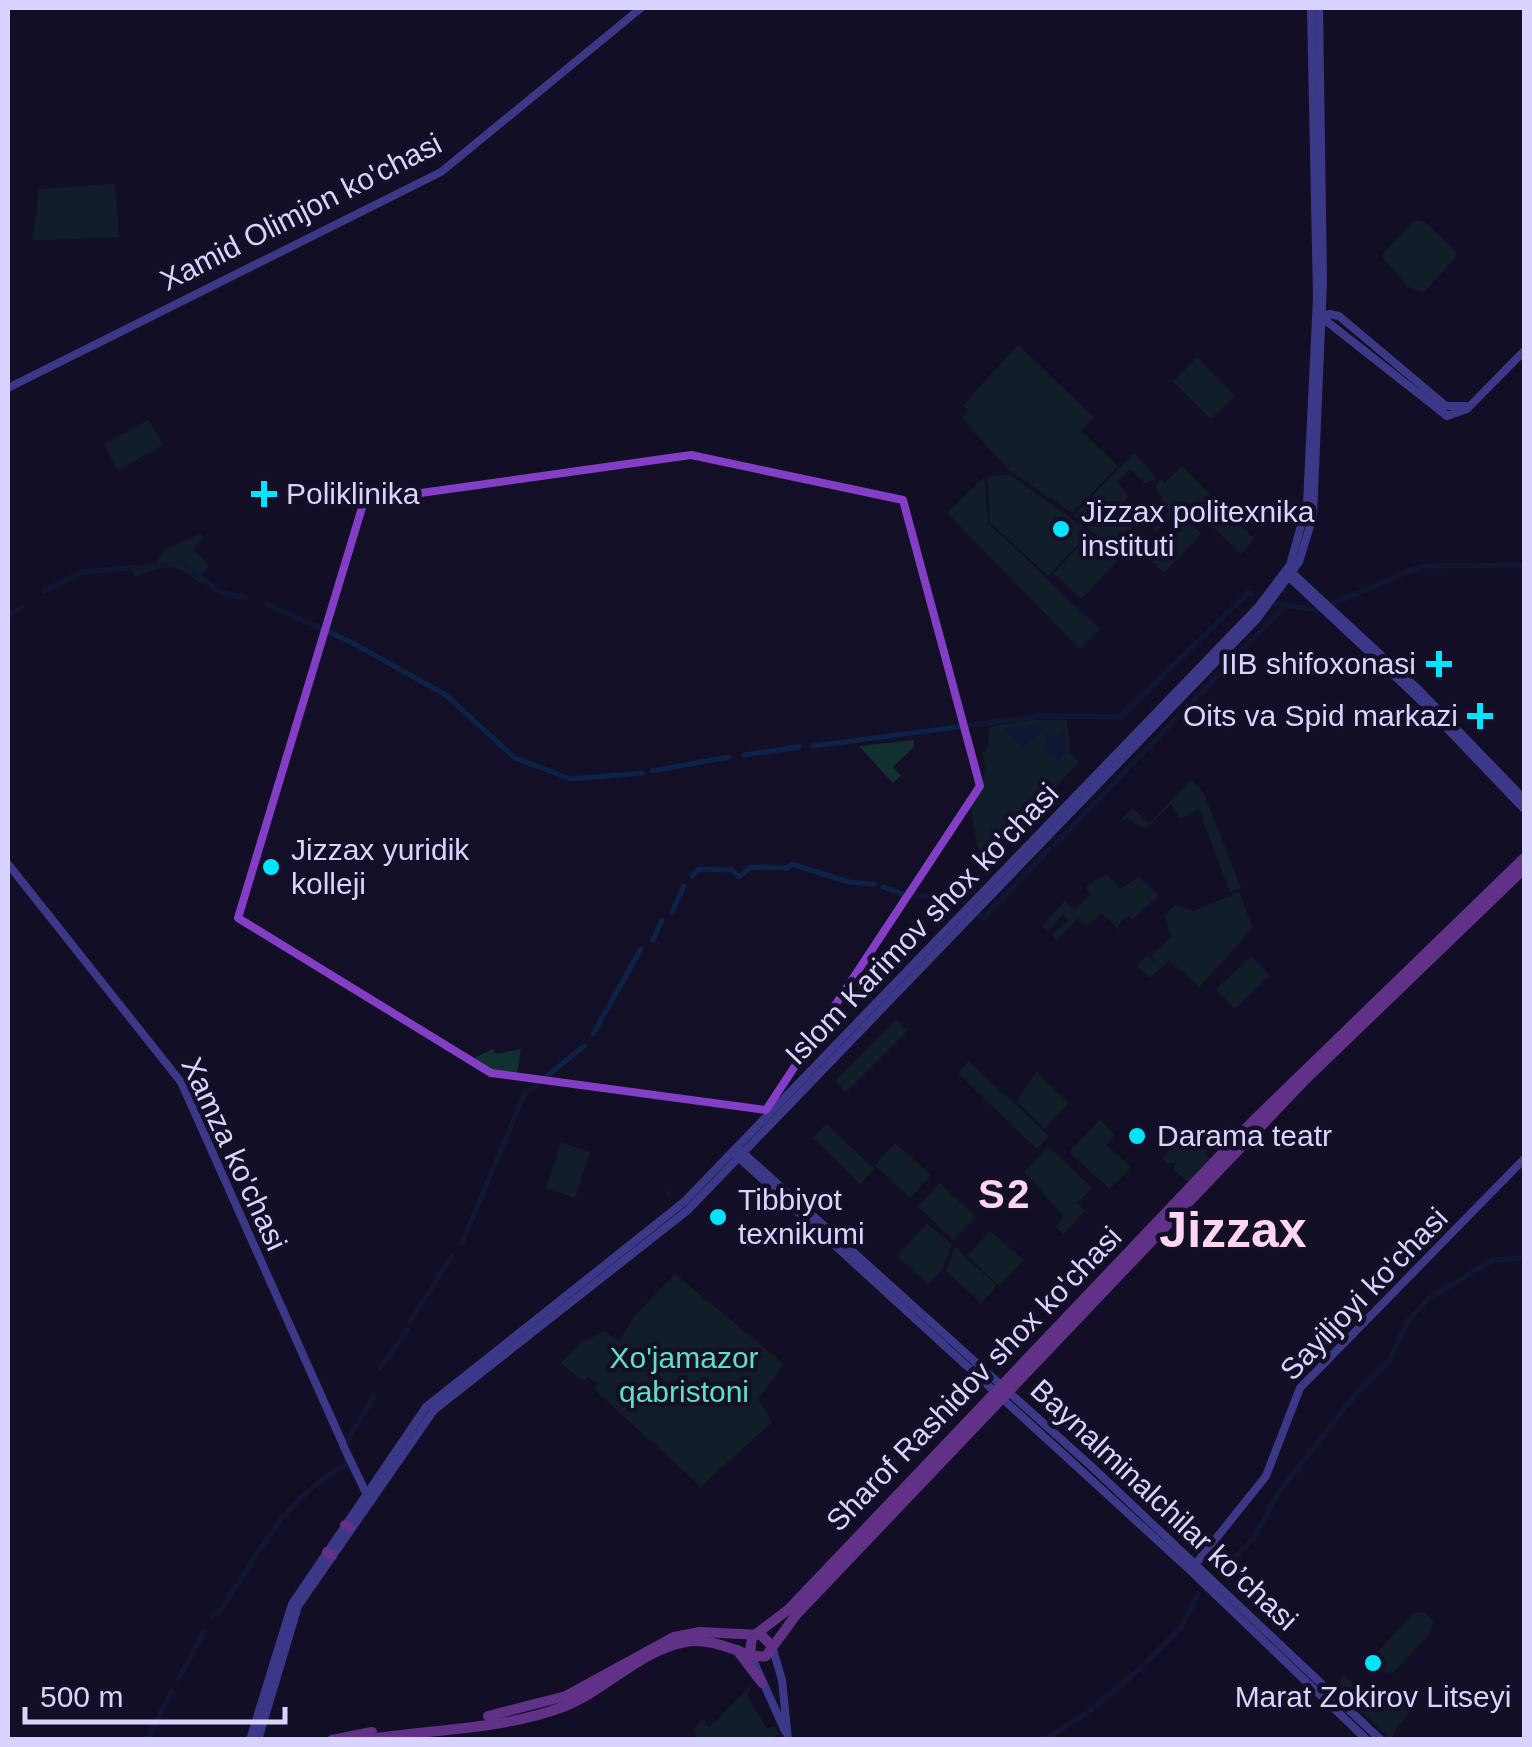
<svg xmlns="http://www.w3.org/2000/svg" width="1532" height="1747" viewBox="0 0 1532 1747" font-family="Arial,sans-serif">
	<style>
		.green { fill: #12302f }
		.water { fill: #0c2248 }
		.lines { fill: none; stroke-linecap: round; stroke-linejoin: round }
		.stream { stroke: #0c2248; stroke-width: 2.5 }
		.canal { stroke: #0c2248; stroke-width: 5 }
		.secondary { stroke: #6f6bff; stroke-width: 8 }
		.primary { stroke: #c25bff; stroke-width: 10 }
		.marked { fill: none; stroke: #843dc5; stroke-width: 8; stroke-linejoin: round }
		.poi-dot { fill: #00e5ff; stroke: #130f26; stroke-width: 4 }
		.labels { text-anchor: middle; stroke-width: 9; stroke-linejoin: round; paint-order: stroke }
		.street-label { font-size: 30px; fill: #d9d4ff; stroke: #130f26 }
		.poi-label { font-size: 30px; fill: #d9d4ff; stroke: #130f26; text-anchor: start }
		.park-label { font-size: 30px; fill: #5fe0c0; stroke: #130f26 }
		.district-label { font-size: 40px; font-weight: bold; letter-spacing: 2.5px; fill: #ffd6f0; stroke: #130f26 }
		.town-label { font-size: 50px; font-weight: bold; fill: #ffd6f0; stroke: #130f26 }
	</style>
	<rect width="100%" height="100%" fill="#130f26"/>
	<g class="green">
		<polygon points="115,184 119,237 33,240 39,189"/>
		<polygon points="1414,220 1425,222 1456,251 1455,258 1424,292 1408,287 1381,256"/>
		<polygon points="1018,345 1094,417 1081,431 1118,466 1072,513 1006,468 962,418 969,411 963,405"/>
		<polygon points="1197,357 1235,396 1211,419 1173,381"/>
		<polygon points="149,420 163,445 118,470 104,444"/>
		<polygon points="1134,453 1157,479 1145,483 1130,469 1118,481 1128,497 1116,510 1140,539 1122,558 1074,516 1090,498 1101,508 1092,496"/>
		<polygon points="1182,466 1254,539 1241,554 1186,501 1156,532 1153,529 1169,512 1155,486 1161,479 1170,487 1166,482"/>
		<polygon points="1010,475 1090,532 1048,576 990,522 988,476"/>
		<polygon points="984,477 988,523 1100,629 1080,649 947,513"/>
		<polygon points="1183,517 1201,534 1164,573 1146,556"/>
		<path d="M200 534 204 537 193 549 209 565 201 576 206 581 201 584C176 561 165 565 135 577L130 567 157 563 163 550Z"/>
		<polygon points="1090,534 1118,560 1081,599 1054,573"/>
		<path d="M1031 720H1067L1070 752 1079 762 995 850H978C976 834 970 814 972 799 975 780 993 776 982 754L988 748 989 727Z"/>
		<polygon points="914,740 914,747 893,767 901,776 893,783 859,746"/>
		<polygon points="1191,779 1204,794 1241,888 1230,892 1199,809 1180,819 1171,804 1145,829 1127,818 1120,821 1132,808 1150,823"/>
		<polygon points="1106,874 1120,889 1139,877 1159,896 1133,919 1128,915 1118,925 1120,931 1102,913 1088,926 1078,918 1057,940 1051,935 1068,921 1063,914 1048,931 1042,926 1065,901 1075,910 1091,894 1085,887"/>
		<polygon points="1239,892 1253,928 1199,987 1169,960 1150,978 1137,966 1147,956 1157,965 1150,956 1171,937 1165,916 1175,905 1194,911"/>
		<polygon points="1251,956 1270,976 1235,1009 1216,990"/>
		<polygon points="896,1019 908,1030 846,1092 835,1081"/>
		<polygon points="493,1049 495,1054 521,1049 516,1080 477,1071 472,1059"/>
		<polygon points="969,1061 1049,1136 1037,1149 958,1073"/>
		<polygon points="1037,1072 1069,1103 1045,1129 1016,1101"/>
		<polygon points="1100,1120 1115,1135 1106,1145 1131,1167 1110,1189 1069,1152"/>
		<polygon points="826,1124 874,1169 860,1184 813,1138"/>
		<polygon points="1190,1126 1210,1144 1205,1154 1212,1160 1190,1183 1174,1170 1176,1162 1168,1164 1162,1158"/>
		<polygon points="561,1142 590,1152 575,1198 546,1188"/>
		<polygon points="895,1143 931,1175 910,1198 875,1165"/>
		<polygon points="1048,1146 1092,1188 1077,1203 1085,1211 1063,1234 1056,1227 1064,1216 1024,1172"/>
		<polygon points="940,1183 976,1217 953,1240 918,1206"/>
		<polygon points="927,1224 952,1244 942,1270 928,1285 897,1256"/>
		<polygon points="990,1231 1024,1260 999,1286 968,1256"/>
		<polygon points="955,1247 997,1286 981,1303 946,1271"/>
		<polygon points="675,1274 784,1364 758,1399 772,1422 701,1487 595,1390 597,1383 588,1377 584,1382 561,1363 580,1343 605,1331 619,1342 634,1317"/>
		<polygon points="1424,1612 1433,1620 1431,1632 1393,1673 1377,1671 1375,1655 1412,1614"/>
		<polygon points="1344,1675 1383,1712 1397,1700 1410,1711 1390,1739 1336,1687"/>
		<polygon points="752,1684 747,1696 767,1729 775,1726 779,1734 769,1739 697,1739 694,1729 703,1719 709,1728"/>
	</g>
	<polygon class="water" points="1038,724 1053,738 1062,731 1066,734 1065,753 1059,760 1042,750 1049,740 1041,732 1022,748 1004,729"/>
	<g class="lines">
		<polygon class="stream" points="669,1192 670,1194 668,1194 668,1193"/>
		<g class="canal">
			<polyline points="44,591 82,572 184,563 217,591 246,598"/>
			<polyline points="266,604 347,640 446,695 515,758 571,779 642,773"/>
			<polyline points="1275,604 1317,610"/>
			<polyline points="1332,604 1422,566 1524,565"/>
			<polyline points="8,615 22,607"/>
			<polyline points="813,746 1041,716 1120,717 1249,592 1253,594"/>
			<polyline points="744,755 799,747"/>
			<polyline points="652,771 729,757"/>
			<polyline points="1054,845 1284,607"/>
			<polyline points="692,876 699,869 732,870 739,877 751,867 787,868 792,864 849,882 874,884"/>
			<polyline points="883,887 903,894 946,898"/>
			<polyline points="951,898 970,905"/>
			<polyline points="1001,900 1050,849"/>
			<polyline points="672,912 684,886"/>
			<polyline points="978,913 984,918 999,901"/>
			<polyline points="653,940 662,920"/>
			<polyline points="593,1034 641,949"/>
			<polyline points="462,1243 524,1095 584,1046"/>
			<polyline points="410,1321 452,1256"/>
			<polyline points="380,1368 408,1330"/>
			<polyline points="343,1448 374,1396"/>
			<polyline points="1220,1571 1253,1539 1279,1492 1358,1391 1390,1359 1408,1321 1428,1299 1493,1260 1524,1258"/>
			<path d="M212 1616 221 1610C257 1554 287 1494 348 1464L346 1459"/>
			<polyline points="1180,1629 1198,1594"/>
			<polyline points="1146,1663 1176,1633"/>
			<polyline points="178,1680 204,1631"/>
			<polyline points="1097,1705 1142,1667"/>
			<polyline points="147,1740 172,1691"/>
			<polyline points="1044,1740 1092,1709"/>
		</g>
		<g class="secondary">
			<polyline points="1320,316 1447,416 1467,409 1524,351"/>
			<polyline points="1321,319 1329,314 1339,316 1446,406 1465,406"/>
			<polyline points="8,388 441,172 641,8"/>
			<polyline points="1291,572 1420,691 1524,799"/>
			<polyline points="1289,577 1416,696 1524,809"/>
			<polyline points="8,864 181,1082 342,1442"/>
			<polyline points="741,1151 1091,1466 1381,1740"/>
			<polyline points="736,1155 1191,1571 1367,1740"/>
			<polyline points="343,1445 366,1493"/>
			<polyline points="1194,1566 1266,1476 1300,1388 1524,1159"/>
			<polyline points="772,1646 782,1680 788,1740"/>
			<polyline points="750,1653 785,1731"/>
			<polyline points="250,1740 292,1604 426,1407 684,1202 1259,606 1290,565 1307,504 1317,297 1311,8"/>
			<polyline points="258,1740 298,1606 434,1410 688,1210 1257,619 1299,562 1313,516 1323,281 1319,8"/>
		</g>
		<g class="primary">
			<polyline points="345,1525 350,1528"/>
			<polyline points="327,1552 332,1556"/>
			<polyline points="737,1650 762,1683"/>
			<polyline points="750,1653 752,1637 789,1609 1254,1120 1524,858"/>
			<polyline points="488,1716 566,1696 674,1637 700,1632 761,1635 772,1646"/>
			<polyline points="332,1740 372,1732"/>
			<path d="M365 1740C429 1729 502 1730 563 1707 605 1691 639 1651 685 1642 718 1636 747 1660 766 1656L796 1615 1304 1081 1524 869"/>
		</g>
	</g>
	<path d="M0 0H1532V1747H0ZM691 455 903 500 980 786 766 1110 491 1073 238 918 364 501Z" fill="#130f26" fill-opacity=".55" fill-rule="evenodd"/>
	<path class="marked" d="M691 455 903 500 980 786 766 1110 491 1073 238 918 364 501Z"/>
	<g class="poi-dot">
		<path d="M259 479h10v10h10v10h-10v10h-10v-10h-10v-10h10z"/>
		<circle cx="1061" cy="529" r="10"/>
		<path d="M1434 649h10v10h10v10h-10v10h-10v-10h-10v-10h10z"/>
		<path d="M1475 701h10v10h10v10h-10v10h-10v-10h-10v-10h10z"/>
		<circle cx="271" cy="867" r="10"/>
		<circle cx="1137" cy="1136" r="10"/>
		<circle cx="718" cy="1217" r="10"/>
		<circle cx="1373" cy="1663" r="10"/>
	</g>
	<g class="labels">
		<g class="street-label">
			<text transform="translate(301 212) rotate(-27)" y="10">Xamid Olimjon ko'chasi</text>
			<text transform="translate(922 924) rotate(-46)" y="10">Islom Karimov shox ko'chasi</text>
			<text transform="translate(234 1154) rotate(65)" y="10">Xamza ko'chasi</text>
			<text transform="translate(1364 1294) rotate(-46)" y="10">Sayiljoyi ko'chasi</text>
			<text transform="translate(974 1379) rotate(-46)" y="10">Sharof Rashidov shox ko'chasi</text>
			<text transform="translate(1164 1505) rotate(43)" y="10">Baynalminalchilar ko’chasi</text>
		</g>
		<g class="poi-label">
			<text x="286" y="504">Poliklinika</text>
			<text x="1081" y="522">Jizzax politexnika<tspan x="1081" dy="34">instituti</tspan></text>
			<text x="1416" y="674" text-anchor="end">IIB shifoxonasi</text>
			<text x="1458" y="726" text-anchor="end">Oits va Spid markazi</text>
			<text x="291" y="860">Jizzax yuridik<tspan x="291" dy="34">kolleji</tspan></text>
			<text x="1157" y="1146">Darama teatr</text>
			<text x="738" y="1210">Tibbiyot<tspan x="738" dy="34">texnikumi</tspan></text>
			<text x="1373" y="1707" text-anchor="middle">Marat Zokirov Litseyi</text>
		</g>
		<g class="park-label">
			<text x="684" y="1368">Xo'jamazor<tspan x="684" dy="34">qabristoni</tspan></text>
		</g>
		<g class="district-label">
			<text x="1005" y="1208">S2</text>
		</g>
		<g class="town-label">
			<text x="1233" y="1247">Jizzax</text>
		</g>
	</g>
	<rect width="1532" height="1747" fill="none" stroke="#d9d4ff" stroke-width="20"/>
	<path d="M25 1707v15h260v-15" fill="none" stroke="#d9d4ff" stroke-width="5"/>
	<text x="40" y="1707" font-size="30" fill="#d9d4ff" stroke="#130f26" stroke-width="8" paint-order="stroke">500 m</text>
</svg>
